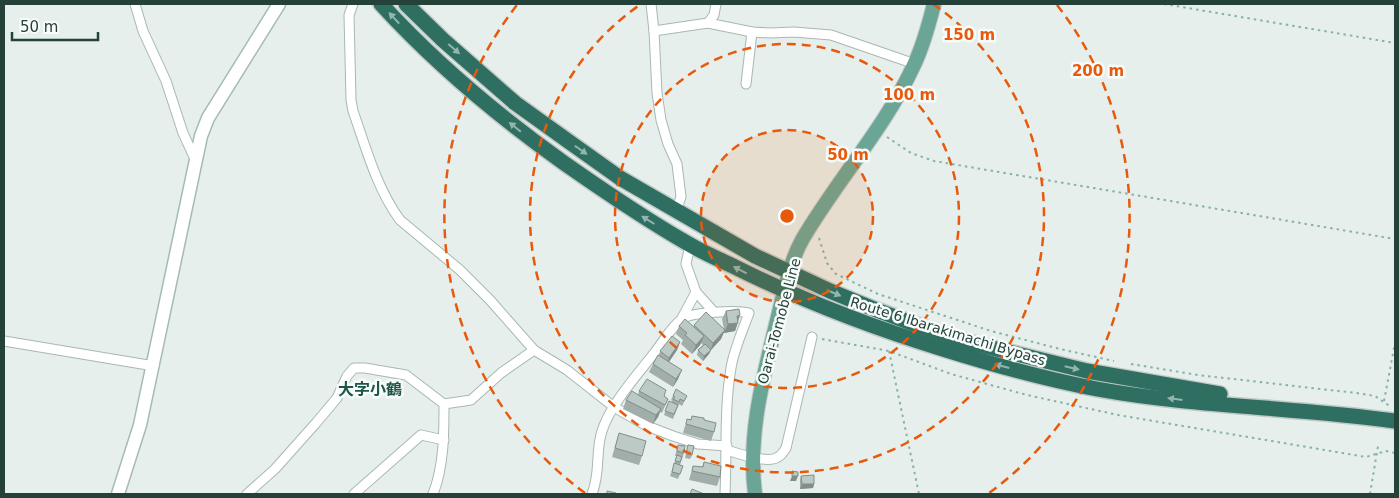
<svg xmlns="http://www.w3.org/2000/svg" width="1399" height="498" viewBox="0 0 1399 498" font-family="'DejaVu Sans','Noto Sans JP',sans-serif">
	<style>
		.lines { fill: none; stroke-linecap: round; stroke-linejoin: round }
		.street-casing { stroke: #a8b8b2; stroke-width: 11 }
		.secondary-casing { stroke: #a4bbb3; stroke-width: 15 }
		.primary-casing { stroke: #c2cac8; stroke-width: 16 }
		.highway-casing { stroke: #c2cac8; stroke-width: 18 }
		.path { stroke: #86b3a5; stroke-width: 2; stroke-dasharray: 2.5 4; stroke-linecap: butt }
		.street { stroke: #fff; stroke-width: 9 }
		.secondary { stroke: #fff; stroke-width: 12 }
		.primary { stroke: #6aa596; stroke-width: 14 }
		.highway { stroke: #2f6f62; stroke-width: 15 }
		.wall { fill: #a1aea9 }
		.shaded-wall { fill: #838d89 }
		.building { fill: #bbcac4; stroke: #838d89 }
		.oneway { fill: #93b5ae }
		.ring { fill: none; stroke: #e8590c; stroke-width: 2.5; stroke-dasharray: 9 6 }
		.labels { text-anchor: middle; stroke-width: 5; stroke-linejoin: round; paint-order: stroke }
		.street-label { font-size: 14px; fill: #24423a; stroke: #f7fbf9 }
		.quarter-label { font-size: 16px; font-weight: bold; fill: #1f5548; stroke: #f7fbf9 }
		.centre { fill: #e8590c; stroke: #f7fbf9; stroke-width: 2.5 }
		.ring-label { font-size: 15px; text-anchor: middle; font-weight: bold; fill: #e8590c; stroke: #f7fbf9; stroke-width: 5; stroke-linejoin: round; paint-order: stroke }
	</style>
	<rect width="100%" height="100%" fill="#e6efeb"/>
	<g class="lines">
		<defs>
			<g id="street">
				<polyline points="135,4 143,31 166,81 183,133 195,159"/>
				<path d="M353 4 349 15 351 100 353 111C366 148 377 189 400 220L460 270 490 300 534 350 567 370 614 407 647 426 673 436 698 444 727 446"/>
				<polyline points="651,4 654,31 657,93 661,120 668,144 677,164 681,197 676,211"/>
				<polyline points="708,23 714,15 716,4"/>
				<polyline points="654,31 708,23 752,32 771,33 794,32 831,35 915,64"/>
				<polyline points="746,84 752,32"/>
				<polyline points="690,245 686,264 696,292 714,312"/>
				<polyline points="682,318 696,292"/>
				<polyline points="4,341 154,366"/>
				<path d="M727 450C739 454 768 464 778 457 782 455 784 451 786 448L812 337"/>
				<polyline points="247,494 275,469 316,423 337,398 347,376 354,368 365,368 406,375 444,404 471,400 501,373 534,350"/>
				<polyline points="354,494 421,435 444,440"/>
				<path d="M433 494C444 466 444 434 444 404"/>
				<path d="M592 494C601 471 595 452 602 431 610 405 638 374 655 352 663 342 671 327 682 319 691 312 737 310 749 313 743 330 734 349 731 368 724 409 727 452 725 494"/>
			</g>
			<polyline id="secondary" points="118,494 140,425 201,136 208,118 279,4"/>
			<path id="primary" d="M755 494C747 432 765 371 779 312 785 288 790 262 802 240 837 180 885 128 914 65 923 46 929 24 934 4"/>
			<g id="highway">
				<path d="M381 4C436 64 498 116 564 163 604 191 645 219 687 243 702 252 718 259 733 266 801 300 871 327 943 349 994 365 1045 379 1097 389 1195 407 1296 407 1395 421"/>
				<polyline points="406,4 443,40 515,103 568,141 620,178 755,256 830,291 874,309 919,326 976,344 1087,371 1220,394"/>
			</g>
		</defs>
		<use href="#street" class="street-casing"/>
		<use href="#secondary" class="secondary-casing"/>
		<use href="#primary" class="primary-casing"/>
		<use href="#highway" class="highway-casing"/>
		<g class="path">
			<polyline points="1164,4 1395,43"/>
			<polyline points="887,137 911,153 934,161 1395,239"/>
			<polyline points="819,238 827,263 836,274 878,294 991,331 1060,349 1114,361"/>
			<polyline points="822,339 889,351 951,374 1027,395 1118,415 1366,457 1386,451 1395,453"/>
			<polyline points="889,351 919,494"/>
			<polyline points="1131,364 1198,375 1356,393 1375,396 1391,407"/>
			<polyline points="1384,401 1395,343"/>
			<polyline points="1370,494 1378,446"/>
		</g>
		<use href="#street" class="street"/>
		<use href="#secondary" class="secondary"/>
		<use href="#primary" class="primary"/>
		<use href="#highway" class="highway"/>
	</g>
	<g class="wall">
		<polygon points="726,311 738,321 738,323 735,331 724,333 724,331 721,339 711,350 709,354 703,361 697,355 698,350 703,345 701,343 700,345 692,354 681,344 683,340 676,334 679,326 693,327 694,325 724,329 722,319"/>
		<polygon points="680,342 677,350 669,362 678,379 673,387 649,372 653,364 659,356 660,351"/>
		<polygon points="639,391 664,396 668,399 662,413 660,412 658,417 653,424 623,409 626,400 638,395"/>
		<polygon points="673,396 687,396 682,406 679,404 673,419 664,415 669,401 672,402 672,401 671,400"/>
		<polygon points="687,419 704,420 714,432 711,441 683,433"/>
		<polygon points="619,433 642,456 639,465 612,457"/>
		<polygon points="678,445 684,453 680,465 683,466 678,479 670,476 677,456 675,456"/>
		<polygon points="688,445 692,455 690,459 685,458"/>
		<polygon points="704,462 720,477 717,486 689,480 693,466 702,467"/>
		<polygon points="801,476 814,484 813,488 800,489 800,480"/>
	</g>
	<g class="shaded-wall">
		<polygon points="740,315 735,331 724,333 728,324 737,316"/>
		<polygon points="725,330 721,339 711,350 709,354 703,361 704,356 710,351 713,343"/>
		<polygon points="704,336 700,345 692,354 696,345"/>
		<polygon points="680,342 677,350 666,366 669,358"/>
		<polygon points="682,370 678,379 673,387 676,379"/>
		<polygon points="661,409 658,417 653,424 656,415"/>
		<polygon points="792,476 798,476 796,481 790,481"/>
		<polygon points="802,484 814,484 813,488 800,489"/>
	</g>
	<g class="building">
		<polygon points="739,309 740,315 737,316 738,323 728,324 726,311"/>
		<polygon points="706,312 725,330 713,343 694,325"/>
		<polygon points="685,319 704,336 696,345 685,335 687,333 679,326"/>
		<polygon points="672,336 680,342 669,358 660,351"/>
		<polygon points="705,344 711,350 704,356 698,350"/>
		<polygon points="658,355 682,370 676,379 653,364"/>
		<polygon points="647,379 666,390 664,396 668,399 665,405 639,391"/>
		<polygon points="676,389 687,396 684,401 680,399 679,402 673,399 675,397 673,396"/>
		<polygon points="632,391 661,409 656,415 626,400"/>
		<polygon points="669,401 678,405 674,414 665,411"/>
		<polygon points="692,416 704,418 704,420 716,423 714,432 686,424 687,419 691,420"/>
		<polygon points="619,433 646,441 642,456 615,448"/>
		<polygon points="678,445 685,446 684,453 677,451"/>
		<polygon points="688,445 694,446 692,455 686,454"/>
		<polygon points="677,455 682,457 680,462 675,461"/>
		<polygon points="704,462 721,466 720,477 692,471 693,466 703,467"/>
		<polygon points="674,463 683,466 680,474 672,472"/>
		<polygon points="792,471 798,472 798,476 792,476"/>
		<polygon points="814,475 814,484 802,484 801,476"/>
		<polygon points="692,489 704,494 690,494"/>
		<polygon points="607,491 616,493 616,494 607,494"/>
	</g>
	<defs><path id="oneway-solid" d="M-6-.8H1V-3.2L6.5 0L1 3.2V.8H-6Z" transform="scale(1.25)"/></defs>
	<g class="oneway">
		<use href="#oneway-solid" transform="translate(394 18) rotate(-133)"/>
		<use href="#oneway-solid" transform="translate(454 49) rotate(41)"/>
		<use href="#oneway-solid" transform="translate(515 127) rotate(-141)"/>
		<use href="#oneway-solid" transform="translate(581 150) rotate(35)"/>
		<use href="#oneway-solid" transform="translate(648 220) rotate(-148)"/>
		<use href="#oneway-solid" transform="translate(740 270) rotate(-153)"/>
		<use href="#oneway-solid" transform="translate(834 293) rotate(23)"/>
		<use href="#oneway-solid" transform="translate(1002 366) rotate(-165)"/>
		<use href="#oneway-solid" transform="translate(1072 368) rotate(13)"/>
		<use href="#oneway-solid" transform="translate(1175 399) rotate(-173)"/>
	</g>
	<circle cx="787" cy="216" r="86" fill="#e8590c" fill-opacity=".12"/>
	<g class="ring">
		<circle cx="787" cy="216" r="86"/>
		<circle cx="787" cy="216" r="172"/>
		<path d="M933 4A257 257 0 1 1 641 4"/>
		<path d="M585 493A343 343 0 0 1 517 5M1057 5A343 343 0 0 1 989 493"/>
	</g>
	<g class="labels">
		<g class="street-label">
			<text transform="translate(779 321) rotate(-75)" y="5">Oarai-Tomobe Line</text>
			<text transform="translate(948 331) rotate(17)" y="5">Route 6 Ibarakimachi Bypass</text>
		</g>
		<g class="quarter-label">
			<text x="370" y="395">大字小鶴</text>
		</g>
	</g>
	<circle cx="787" cy="216" r="8" class="centre"/>
	<g class="ring-label">
		<text x="969" y="40">150 m</text>
		<text x="1098" y="76">200 m</text>
		<text x="909" y="100">100 m</text>
		<text x="848" y="160">50 m</text>
	</g>
	<rect width="1399" height="498" fill="none" stroke="#24423a" stroke-width="10"/>
	<path d="M12 32v8h86v-8" fill="none" stroke="#24423a" stroke-width="2.5"/>
	<text x="20" y="32" font-size="15" fill="#24423a" stroke="#f7fbf9" stroke-width="4" paint-order="stroke">50 m</text>
</svg>
